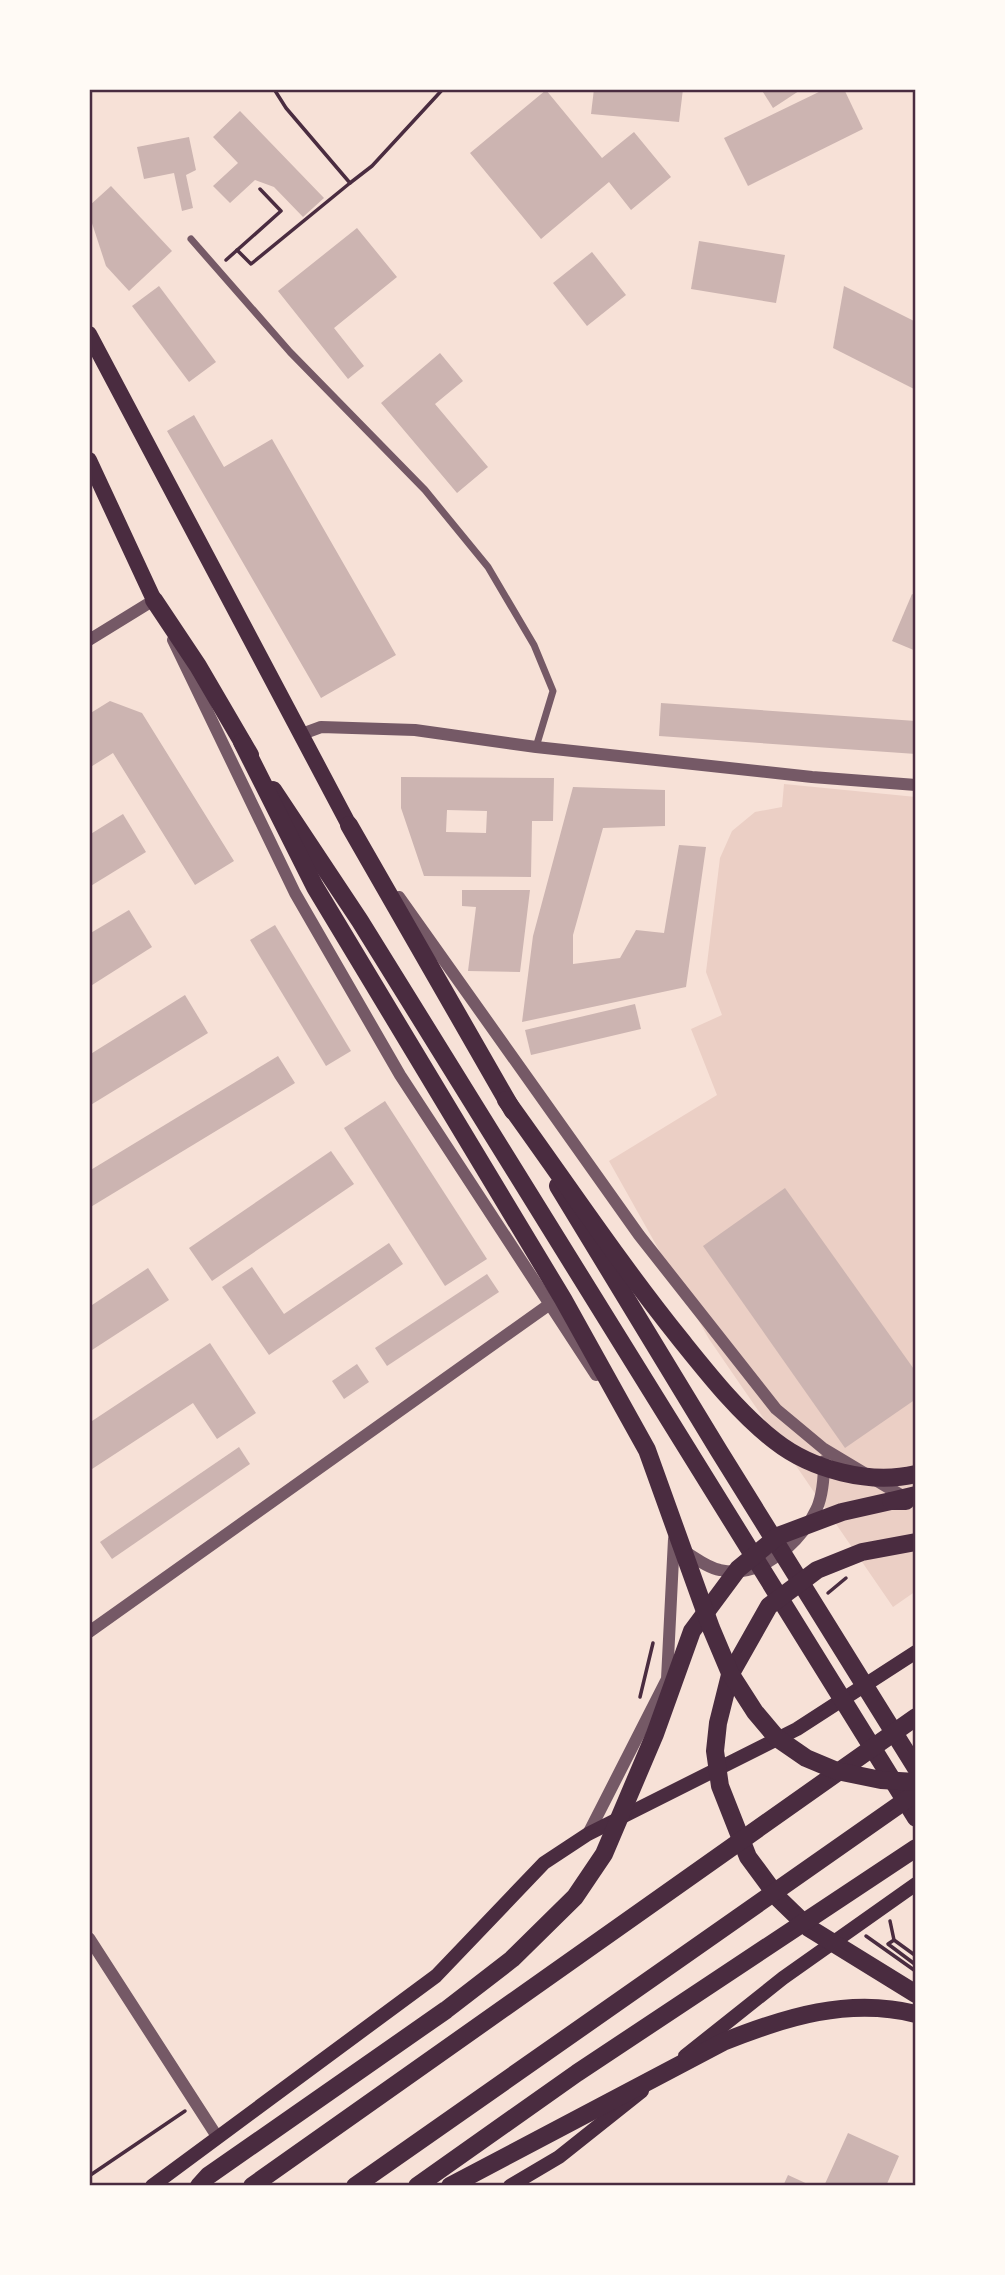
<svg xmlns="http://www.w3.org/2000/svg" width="1005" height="2275" viewBox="0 0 1005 2275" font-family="'Alegreya Sans',sans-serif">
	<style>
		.green { fill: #ebcfc5 }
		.building { fill: #ccb4b1; fill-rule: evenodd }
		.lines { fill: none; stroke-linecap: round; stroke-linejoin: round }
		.path { stroke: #4a2c40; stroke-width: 3.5 }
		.minor { stroke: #755966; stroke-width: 7 }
		.tertiary { stroke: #755966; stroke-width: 12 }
		.secondary { stroke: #4a2c40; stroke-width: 14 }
		.primary { stroke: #4a2c40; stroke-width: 16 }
		.trunk { stroke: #4a2c40; stroke-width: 18 }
		.motorway { stroke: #4a2c40; stroke-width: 18 }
		.neatline { fill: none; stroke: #4a2c40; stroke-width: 2.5 }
	</style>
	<rect width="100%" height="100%" fill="#f7e1d7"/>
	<polygon class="green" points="784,784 916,797 916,1591 893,1607 709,1339 609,1161 717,1095 691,1029 722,1015 706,972 720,858 732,831 755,812 782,807"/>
	<g class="building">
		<polygon points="594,89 683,89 679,122 591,114"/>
		<polygon points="761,89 802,89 773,108"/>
		<polygon points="825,89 844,89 863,129 748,186 724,138"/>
		<polygon points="546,90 602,158 634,132 671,177 631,210 609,182 541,239 470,153"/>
		<polygon points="240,111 324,198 303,217 274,187 255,180 230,203 213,186 238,163 213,137"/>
		<polygon points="189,137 196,170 186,175 193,208 182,211 174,173 144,179 137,147"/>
		<polygon points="111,186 172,251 129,291 106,266 89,214 89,206"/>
		<polygon points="357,228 397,277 334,328 364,366 348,379 278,291"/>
		<polygon points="699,241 785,255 776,303 691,289"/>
		<polygon points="592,252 626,295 587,326 553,283"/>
		<polygon points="159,286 216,362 189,382 132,306"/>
		<polygon points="844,286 916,322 916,390 833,348"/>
		<polygon points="440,353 463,381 435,404 488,467 457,493 381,403"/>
		<polygon points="194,415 224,467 272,439 396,655 321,698 167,431"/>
		<polygon points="912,594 916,596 916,651 892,641"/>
		<polygon points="110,701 142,713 234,861 195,885 113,753 89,768 89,714"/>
		<polygon points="661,703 916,721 916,754 659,736"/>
		<path d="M401 777 554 778 553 821H532L531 877 424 876 401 808ZM447 810 487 811 486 833 446 832Z"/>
		<polygon points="573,787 665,790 665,826 603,828 573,935 573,964 620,958 636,930 664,933 679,845 706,847 686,987 522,1022 533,936"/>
		<polygon points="123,814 146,852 89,887 89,835"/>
		<polygon points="462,890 530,890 520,972 468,971 476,907 462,906"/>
		<polygon points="129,910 152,947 89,987 89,934"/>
		<polygon points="275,925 351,1051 326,1066 250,940"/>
		<polygon points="185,995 208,1033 89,1106 89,1055"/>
		<polygon points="635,1004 641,1029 531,1055 525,1030"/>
		<polygon points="278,1056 295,1083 89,1208 89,1171"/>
		<polygon points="385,1101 487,1259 445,1286 344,1128"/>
		<polygon points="331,1151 354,1184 212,1281 189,1248"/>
		<polygon points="785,1188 916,1372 916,1399 845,1448 703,1246"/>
		<polygon points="389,1243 403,1264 269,1355 222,1287 252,1267 284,1314"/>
		<polygon points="148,1268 169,1300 89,1352 89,1307"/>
		<polygon points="487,1274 499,1292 387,1366 375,1348"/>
		<polygon points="210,1343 256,1413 217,1439 193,1403 89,1471 89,1423"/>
		<polygon points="357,1364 369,1382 344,1399 332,1381"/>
		<polygon points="239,1447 250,1464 112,1559 100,1542"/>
		<polygon points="848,2133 899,2156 886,2186 855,2186 850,2184 849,2186 824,2186"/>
		<polygon points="788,2175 812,2186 783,2186"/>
	</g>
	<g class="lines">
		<g class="path">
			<polyline points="350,183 372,166 443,89"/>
			<polyline points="237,250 251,264 350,183 286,108 274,89"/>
			<polyline points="226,260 281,211 260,189"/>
			<polyline points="828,1593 846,1578"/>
			<polyline points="640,1697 653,1643"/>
			<polyline points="890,1921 894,1940 916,1956"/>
			<polyline points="866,1936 914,1970"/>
			<polyline points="894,1940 888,1944 916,1965"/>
			<polyline points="89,2176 185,2111"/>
		</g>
		<polyline class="minor" points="191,239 290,352 425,490 488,567 534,645 553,691 536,747"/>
		<g class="tertiary">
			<polyline points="89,640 154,600 157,607"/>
			<polyline points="173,640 295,893 400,1075 596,1375"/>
			<polyline points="302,734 321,727 415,730 536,747 812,777 916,785"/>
			<polyline points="399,897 639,1235 776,1409 824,1449 909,1500"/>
			<path d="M682 1550C693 1556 707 1568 720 1570 761 1579 800 1544 817 1508 823 1494 824 1477 824 1461"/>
			<polyline points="89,1632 550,1304"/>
			<polyline points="588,1834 667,1679 674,1539"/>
			<polyline points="89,1938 218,2138"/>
		</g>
		<g class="secondary">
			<polyline points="685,2056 783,1978 916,1884"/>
			<polyline points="152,2186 436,1976 544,1863 588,1834 797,1729 916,1652"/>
			<polyline points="510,2186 559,2157 642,2091"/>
		</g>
		<g class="primary">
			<polyline points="89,334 349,825"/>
			<polyline points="89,460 154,600"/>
		</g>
		<g class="trunk">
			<polyline points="154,600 198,666 250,755"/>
			<polyline points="273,790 360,921 916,1818"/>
			<polyline points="349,825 513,1111"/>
			<polyline points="558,1186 719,1451 916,1768"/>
			<polyline points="916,1542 862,1552 817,1570 769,1606 730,1675 718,1723 715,1751 720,1786 748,1857 779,1899 809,1928 916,1994"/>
			<polyline points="199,2186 208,2176 446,2010 512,1959 575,1897 604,1854 655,1734 692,1631 738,1569 778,1536 842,1512 891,1501 906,1501"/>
			<polyline points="252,2186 916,1717"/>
			<polyline points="355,2186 916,1793"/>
			<path d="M450 2186 723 2042C785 2017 849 1997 916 2014"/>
		</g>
		<g class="motorway">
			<polyline points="242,742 315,887 563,1299 647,1450 711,1628 730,1673 755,1712 777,1738 806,1758 837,1771 881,1780 916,1782"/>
			<path d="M506 1100C564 1180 619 1263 681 1340 710 1376 739 1413 775 1441 812 1470 870 1485 916 1474"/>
			<polyline points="891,1501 916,1495"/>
			<polyline points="417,2186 577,2073 916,1848"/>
		</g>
	</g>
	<rect width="1005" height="2275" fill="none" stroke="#fffaf5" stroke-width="182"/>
	<rect x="91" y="91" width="823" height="2093" class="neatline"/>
</svg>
